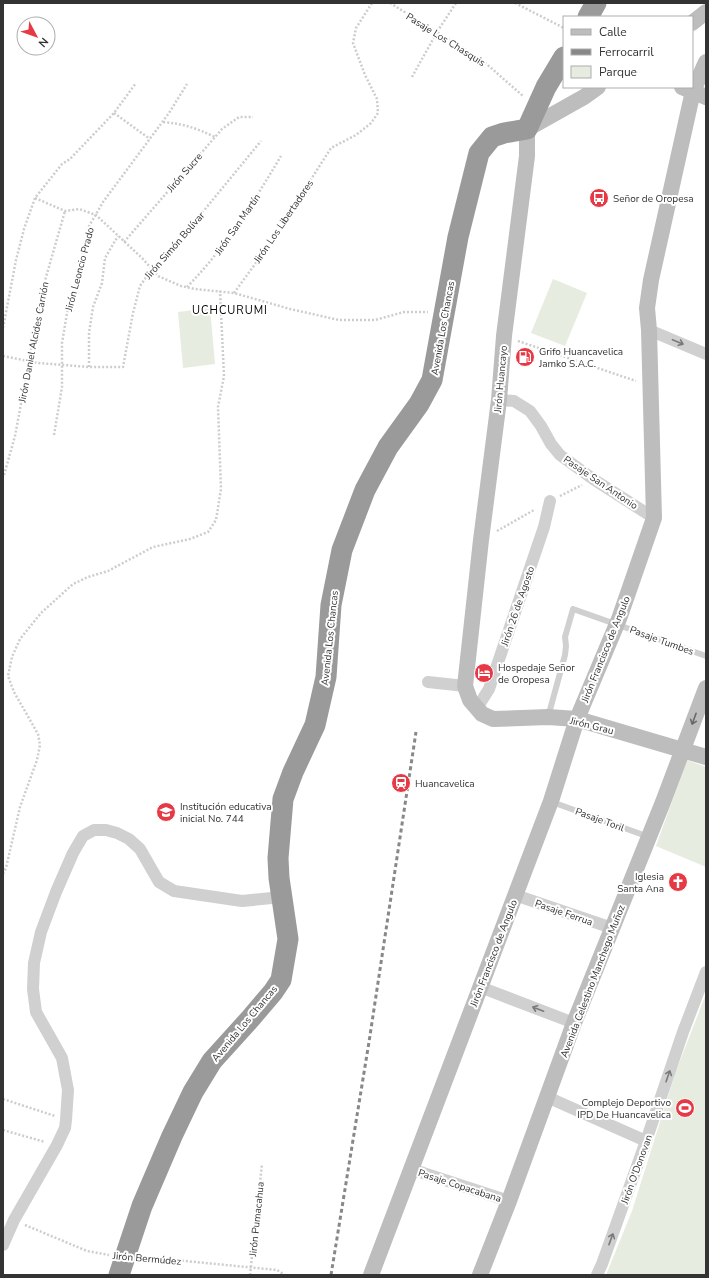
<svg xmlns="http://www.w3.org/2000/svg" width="709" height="1278" viewBox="0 0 709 1278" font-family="'Nunito Sans',sans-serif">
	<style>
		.green { fill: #e6ecdf }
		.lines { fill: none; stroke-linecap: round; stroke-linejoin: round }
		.path { stroke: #cdcdcd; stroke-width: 2.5; stroke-dasharray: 2 2; stroke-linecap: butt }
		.lane { stroke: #d0d0d0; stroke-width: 6 }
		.street { stroke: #d0d0d0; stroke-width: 12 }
		.secondary { stroke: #bdbdbd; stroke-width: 16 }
		.highway { stroke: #9a9a9a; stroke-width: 21 }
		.rail { stroke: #888; stroke-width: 3; stroke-dasharray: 4 3; stroke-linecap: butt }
		.oneway { stroke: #7a7a7a }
		.oneway2 { stroke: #6a6a6a }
		.labels { text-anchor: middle; stroke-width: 4; stroke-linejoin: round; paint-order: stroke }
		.street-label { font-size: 10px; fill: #333; stroke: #fff }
		.poi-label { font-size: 10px; fill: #333; stroke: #fff; text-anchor: start }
		.neighbourhood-label { font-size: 11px; letter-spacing: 1px; fill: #000; stroke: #fff }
	</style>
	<rect width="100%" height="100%" fill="#fff"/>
	<g class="green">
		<polygon points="553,279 587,293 565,346 531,333"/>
		<polygon points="210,308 215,364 183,368 178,312"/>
		<polygon points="687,760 706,767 706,867 656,846"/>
		<polygon points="706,994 706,1275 606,1275 632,1211 676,1071"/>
	</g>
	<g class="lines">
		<g class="path">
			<polyline points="390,3 482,60 523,96"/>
			<polyline points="515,3 564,28"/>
			<polyline points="412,77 437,32 456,3"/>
			<polyline points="114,113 150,139"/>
			<path d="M163 122C184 124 196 128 215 137"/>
			<polyline points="35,198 65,211 79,209 96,215 143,259 158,276 181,286 195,289 234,293 290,309 339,320 375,320 404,312 428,312"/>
			<polyline points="124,242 222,129 239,117 253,117"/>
			<path d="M187 287C226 247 253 203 281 156"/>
			<polyline points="234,293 269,245 331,148 356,135 371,123 378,113 377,99 365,75 353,43 356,28 372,3"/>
			<polyline points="3,328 16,260 24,229 35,198 62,164 70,159 114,113 136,83"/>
			<polyline points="518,341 636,381"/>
			<polyline points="3,356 38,363 89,367 123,367 133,313 140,286 152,269 192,225 261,141"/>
			<polyline points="89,367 89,333 93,307 102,283 105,258 118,236"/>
			<polyline points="54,435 62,387 62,343 67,313 80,269 88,228 103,202 169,113 187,84"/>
			<polyline points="4,475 15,436 42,291 65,211"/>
			<polyline points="560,496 582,485"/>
			<polyline points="497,531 534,510"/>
			<polyline points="3,874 6,868 20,807 37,760 40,745 38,734 14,692 8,676 12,657 20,639 41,613 73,584 88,577 108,571 153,547 190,539 208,532 216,520 221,489 218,407 224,376 220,291"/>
			<polyline points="3,1099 55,1116"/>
			<polyline points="3,1130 45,1142"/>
			<polyline points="25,1225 87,1251 109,1255"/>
			<polyline points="142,1258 165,1259 277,1270 285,1275"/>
			<polyline points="250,1275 262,1164"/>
		</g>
		<g class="lane">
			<polyline points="548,717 565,655 566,646 565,637 573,609 706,656"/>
			<polyline points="552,802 649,837"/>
		</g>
		<g class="street">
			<polyline points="649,330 706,354"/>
			<polyline points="499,400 514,401 530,411 541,426 551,444 560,455 593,479 654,518"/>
			<polyline points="428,682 465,686"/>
			<polyline points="477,708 489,689 544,527 550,501"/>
			<polyline points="515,895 612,928"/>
			<polyline points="480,987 574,1023"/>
			<polyline points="547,1097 646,1141"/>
			<polyline points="411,1169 509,1201"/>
			<polyline points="3,1245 14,1220 57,1145 65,1128 66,1120 68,1090 62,1058 36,1012 33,989 34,963 41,932 56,892 73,853 83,836 94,830 106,830 117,833 129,839 140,849 159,882 174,891 242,901 282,897"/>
			<polyline points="597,1275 602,1264 646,1141 683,1032 706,972"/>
		</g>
		<g class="secondary">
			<polyline points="692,23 706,12"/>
			<polyline points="598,87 584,97 527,129 527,156 504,336 499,400 481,540 465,686 470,700 482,714 493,719 548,717 577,719 706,757"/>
			<polyline points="682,87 706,97"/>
			<polyline points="371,1275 551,801 577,719 619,619 654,518 649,330 647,308 651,280 693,91 706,62"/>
			<polyline points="480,1275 509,1201 574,1023 663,802 706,688"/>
		</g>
		<g class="highway">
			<polyline points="588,17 596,3"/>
			<polyline points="119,1275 142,1206 172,1136 193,1092 212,1061 250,1019 273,992 281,980 288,939 279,878 278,858 283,799 293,772 315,725 326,677 331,605 342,550 365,490 388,447 419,404 432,380 458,237 479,153 492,137 504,133 527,129 546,87 564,57"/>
		</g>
		<polyline class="rail" points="331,1275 369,1042 416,732"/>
	</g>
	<defs><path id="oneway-shaft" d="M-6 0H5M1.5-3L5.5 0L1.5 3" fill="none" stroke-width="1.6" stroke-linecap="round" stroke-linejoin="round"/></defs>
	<g class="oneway">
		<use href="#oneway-shaft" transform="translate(678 342) rotate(23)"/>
		<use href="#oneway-shaft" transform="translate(538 1009) rotate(-159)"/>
		<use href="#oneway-shaft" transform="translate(668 1076) rotate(-71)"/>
		<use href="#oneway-shaft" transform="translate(611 1239) rotate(-70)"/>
	</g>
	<use class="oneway2" href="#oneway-shaft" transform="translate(694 719) rotate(110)"/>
	<defs>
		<symbol id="bus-disc" viewBox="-11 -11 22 22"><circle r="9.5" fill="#e63946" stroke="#fff"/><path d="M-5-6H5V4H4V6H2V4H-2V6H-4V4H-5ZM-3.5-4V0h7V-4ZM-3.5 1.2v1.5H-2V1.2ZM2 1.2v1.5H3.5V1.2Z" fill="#fff"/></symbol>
		<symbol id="fuel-disc" viewBox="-11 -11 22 22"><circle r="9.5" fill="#e63946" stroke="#fff"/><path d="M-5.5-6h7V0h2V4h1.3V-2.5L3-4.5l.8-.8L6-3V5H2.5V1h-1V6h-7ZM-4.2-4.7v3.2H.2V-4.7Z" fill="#fff"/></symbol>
		<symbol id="hotel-disc" viewBox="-11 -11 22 22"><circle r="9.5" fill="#e63946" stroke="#fff"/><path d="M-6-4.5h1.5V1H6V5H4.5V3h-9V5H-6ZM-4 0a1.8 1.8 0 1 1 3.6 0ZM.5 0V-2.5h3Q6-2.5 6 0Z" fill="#fff"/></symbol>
		<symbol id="station-disc" viewBox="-11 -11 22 22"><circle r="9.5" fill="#e63946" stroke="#fff"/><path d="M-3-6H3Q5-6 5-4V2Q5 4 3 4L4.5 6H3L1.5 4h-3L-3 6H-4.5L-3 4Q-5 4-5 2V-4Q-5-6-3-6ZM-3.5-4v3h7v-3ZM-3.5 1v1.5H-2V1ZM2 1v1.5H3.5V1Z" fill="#fff"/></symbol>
		<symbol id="school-disc" viewBox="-11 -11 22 22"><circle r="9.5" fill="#e63946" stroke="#fff"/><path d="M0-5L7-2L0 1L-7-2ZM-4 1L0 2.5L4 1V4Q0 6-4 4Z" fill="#fff"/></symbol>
		<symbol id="church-disc" viewBox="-11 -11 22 22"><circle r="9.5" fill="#e63946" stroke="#fff"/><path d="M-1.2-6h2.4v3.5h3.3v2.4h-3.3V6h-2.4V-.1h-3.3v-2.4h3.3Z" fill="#fff"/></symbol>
		<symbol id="stadium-disc" viewBox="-11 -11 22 22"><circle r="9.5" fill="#e63946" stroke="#fff"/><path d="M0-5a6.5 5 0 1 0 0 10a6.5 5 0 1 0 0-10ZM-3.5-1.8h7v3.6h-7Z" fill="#fff"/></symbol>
	</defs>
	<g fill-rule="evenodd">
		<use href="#bus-disc" x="588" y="187" width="22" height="22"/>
		<use href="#fuel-disc" x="514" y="346" width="22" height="22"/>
		<use href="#hotel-disc" x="473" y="662" width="22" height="22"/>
		<use href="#station-disc" x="390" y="772" width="22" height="22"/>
		<use href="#school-disc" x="155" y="801" width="22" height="22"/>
		<use href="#church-disc" x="667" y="871" width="22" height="22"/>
		<use href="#stadium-disc" x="674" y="1097" width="22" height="22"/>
	</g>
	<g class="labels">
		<g class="street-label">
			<text transform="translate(446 39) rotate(32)" y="4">Pasaje Los Chasquis</text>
			<text transform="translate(184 172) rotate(-49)" y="4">Jirón Sucre</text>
			<text transform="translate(283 221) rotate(-56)" y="4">Jirón Los Libertadores</text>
			<text transform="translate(237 224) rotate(-55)" y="4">Jirón San Martín</text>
			<text transform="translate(174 245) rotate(-49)" y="4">Jirón Simón Bolívar</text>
			<text transform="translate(79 269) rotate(-75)" y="4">Jirón Leoncio Prado</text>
			<text transform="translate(442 328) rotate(-80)" y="4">Avenida Los Chancas</text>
			<text transform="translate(33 342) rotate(-79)" y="4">Jirón Daniel Alcides Carrión</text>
			<text transform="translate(500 379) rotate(-85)" y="4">Jirón Huancayo</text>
			<text transform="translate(601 482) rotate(34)" y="4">Pasaje San Antonio</text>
			<text transform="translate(517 606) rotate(-71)" y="4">Jirón 26 de Agosto</text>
			<text transform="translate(329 638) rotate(-84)" y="4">Avenida Los Chancas</text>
			<text transform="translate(662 640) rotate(20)" y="4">Pasaje Tumbes</text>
			<text transform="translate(605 649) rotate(-68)" y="4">Jirón Francisco de Angulo</text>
			<text transform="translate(592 725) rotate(14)" y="4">Jirón Grau</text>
			<text transform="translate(600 819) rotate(20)" y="4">Pasaje Toril</text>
			<text transform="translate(564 912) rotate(19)" y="4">Pasaje Ferrua</text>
			<text transform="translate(493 953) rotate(-69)" y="4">Jirón Francisco de Angulo</text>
			<text transform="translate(592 981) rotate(-69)" y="4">Avenida Celestino Manchego Muñoz</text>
			<text transform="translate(244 1023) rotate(-50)" y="4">Avenida Los Chancas</text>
			<text transform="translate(636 1169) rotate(-70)" y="4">Jirón O'Donovan</text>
			<text transform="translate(460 1185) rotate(18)" y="4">Pasaje Copacabana</text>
			<text transform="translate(256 1219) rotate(-84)" y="4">Jirón Pumacahua</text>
			<text transform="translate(147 1258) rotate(5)" y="4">Jirón Bermúdez</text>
		</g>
		<g class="poi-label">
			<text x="613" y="202">Señor de Oropesa</text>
			<text x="539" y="355">Grifo Huancavelica<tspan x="539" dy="12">Jamko S.A.C.</tspan></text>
			<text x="498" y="671">Hospedaje Señor<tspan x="498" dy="12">de Oropesa</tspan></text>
			<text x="415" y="787">Huancavelica</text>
			<text x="180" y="810">Institución educativa<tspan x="180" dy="12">inicial No. 744</tspan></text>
			<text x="664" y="880" text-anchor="end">Iglesia<tspan x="664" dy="12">Santa Ana</tspan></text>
			<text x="671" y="1106" text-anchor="end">Complejo Deportivo<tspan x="671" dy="12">IPD De Huancavelica</tspan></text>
		</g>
		<g class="neighbourhood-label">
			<text x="230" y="314">UCHCURUMI</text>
		</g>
	</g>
	<rect width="709" height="1278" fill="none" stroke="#333333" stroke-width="8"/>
	<rect x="563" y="16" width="130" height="72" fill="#ffffff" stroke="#adadad"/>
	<rect x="571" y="29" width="20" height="6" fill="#bdbdbd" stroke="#adadad"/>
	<text x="599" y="36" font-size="12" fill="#333333">Calle</text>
	<rect x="571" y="49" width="20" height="6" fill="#888888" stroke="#adadad"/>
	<text x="599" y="56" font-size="12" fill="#333333">Ferrocarril</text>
	<rect x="571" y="66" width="20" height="12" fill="#e6ecdf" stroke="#adadad"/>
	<text x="599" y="76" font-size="12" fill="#333333">Parque</text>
	<g transform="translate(36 36) rotate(131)"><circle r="19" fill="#ffffff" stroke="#adadad"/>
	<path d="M0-3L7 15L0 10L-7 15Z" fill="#e63946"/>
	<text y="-6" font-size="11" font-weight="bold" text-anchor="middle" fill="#333333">N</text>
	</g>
</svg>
